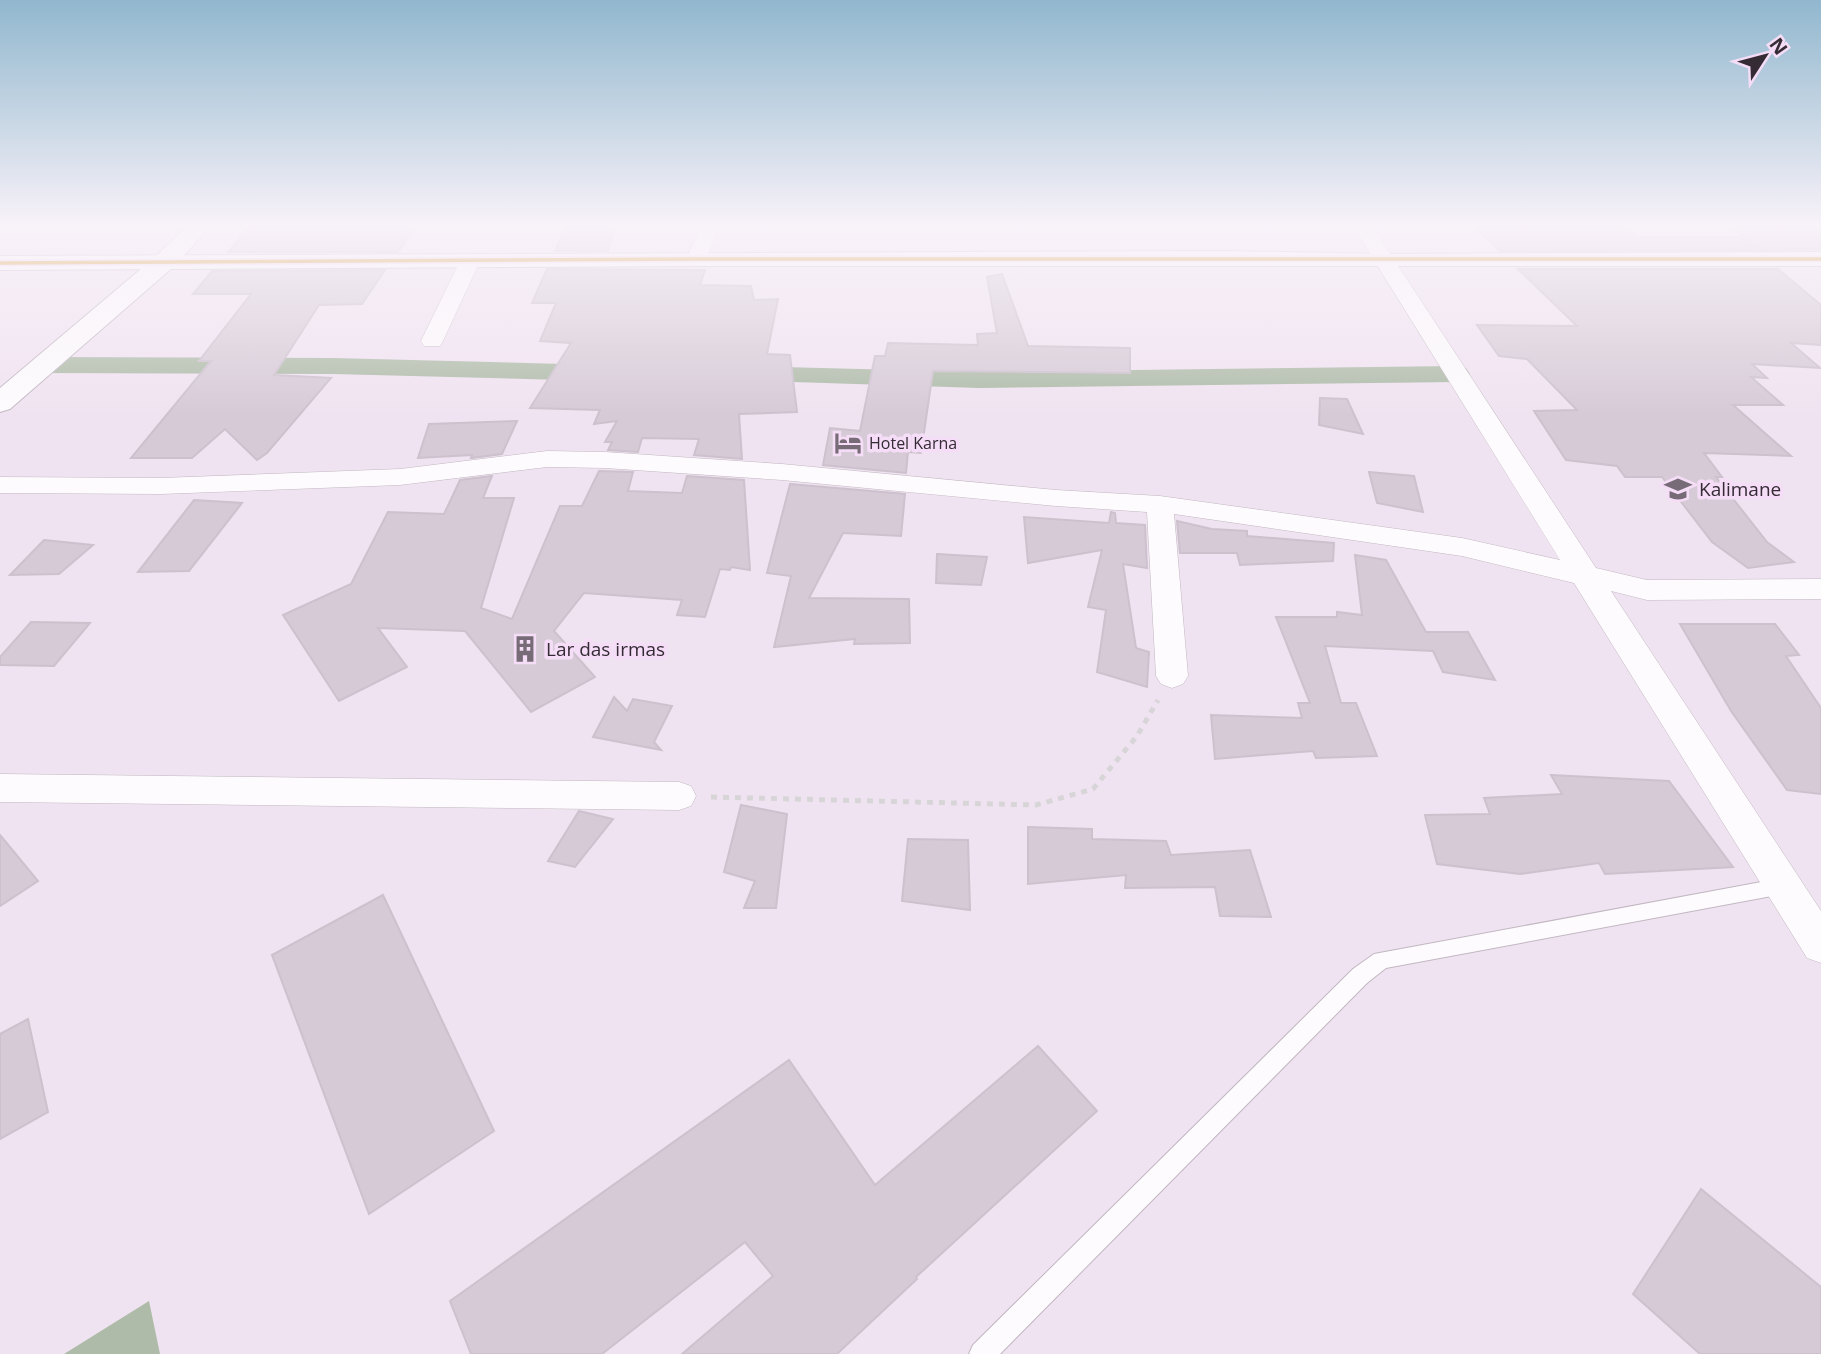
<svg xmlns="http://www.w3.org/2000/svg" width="1821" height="1354" viewBox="0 0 1821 1354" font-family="'Open Sans',sans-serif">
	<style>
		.water { fill: #aebba8 }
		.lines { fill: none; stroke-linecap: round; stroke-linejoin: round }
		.canal { fill: #aebba8; fill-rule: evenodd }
		.building { fill: #d6cad6; stroke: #ccc1cd; stroke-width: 2 }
		.service-casing { stroke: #c1b7c2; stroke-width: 2 }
		.minor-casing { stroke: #c1b7c2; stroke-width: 1 }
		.tertiary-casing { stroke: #c1b7c2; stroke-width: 2 }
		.primary-casing { stroke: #c1b7c2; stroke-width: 2 }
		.path { stroke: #d8d5d8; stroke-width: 5; stroke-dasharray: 6 6; stroke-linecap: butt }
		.service { fill: #fdfbfd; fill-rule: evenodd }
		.minor { fill: #fdfbfd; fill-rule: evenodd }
		.tertiary { fill: #fdfbfd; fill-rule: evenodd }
		.primary { fill: #fdfbfd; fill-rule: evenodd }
		.bus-1-casing { stroke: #f5ddf7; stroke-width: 7 }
		.bus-1 { stroke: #d08d0a; stroke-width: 3.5 }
		.labels { text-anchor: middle; stroke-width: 7; stroke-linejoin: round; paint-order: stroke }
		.far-poi-label { font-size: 16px; fill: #342b34; stroke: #f5ddf7; text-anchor: start }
		.poi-label { font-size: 19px; fill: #342b34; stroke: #f5ddf7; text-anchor: start }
	</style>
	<rect width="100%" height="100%" fill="#f0e3f1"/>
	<polygon class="water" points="149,1301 160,1354 64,1354"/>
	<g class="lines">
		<g class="canal">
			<polygon points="42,357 333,358 601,365 610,367 614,373 610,379 601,381 333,374 42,373 33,371 29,365 33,359"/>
			<polygon points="743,366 980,372 1457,366 1466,368 1470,374 1466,380 1457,382 980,388 734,380 730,374 734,368"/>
		</g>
	</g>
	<g class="building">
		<polygon points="250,226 416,226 398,252 228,252"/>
		<polygon points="566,226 614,226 608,251 555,251"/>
		<polygon points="1474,226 1622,226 1637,237 1741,237 1755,250 1500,251"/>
		<polygon points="1730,226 1821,226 1821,249 1759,250"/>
		<polygon points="547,269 705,270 700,285 751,286 754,300 778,299 767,354 790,355 797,412 739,414 742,459 694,455 699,439 642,438 638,452 608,450 612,442 605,442 617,421 594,424 600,410 530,408 571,343 540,341 556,303 532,303"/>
		<polygon points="1518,269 1778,269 1821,305 1821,345 1791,343 1820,368 1752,364 1767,378 1751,377 1783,405 1733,405 1791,456 1704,453 1722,477 1716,477 1767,542 1794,562 1748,568 1712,542 1662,477 1625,477 1617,466 1566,460 1534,411 1577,410 1527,359 1499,356 1477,325 1577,326"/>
		<polygon points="385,270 362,304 319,305 274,375 331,378 267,453 257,460 225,429 192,458 131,458 211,361 199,361 251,294 193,294 212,271"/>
		<polygon points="1002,274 1028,346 1130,348 1130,373 933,371 921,453 908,452 906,473 823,465 830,428 860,431 875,356 885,356 888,343 978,345 977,334 997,333 987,277"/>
		<polygon points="1320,398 1347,399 1363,434 1319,425"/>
		<polygon points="517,421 502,454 471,458 472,455 418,458 429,424"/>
		<polygon points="599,471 633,472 628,491 682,493 687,476 744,480 750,570 731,567 730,570 720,569 705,617 677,615 682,600 584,593 554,631 595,677 531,712 465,631 378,628 407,667 339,701 283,615 351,584 388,512 444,514 460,480 492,476 483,498 514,498 481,608 512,619 560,506 582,506"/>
		<polygon points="1369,472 1414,476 1423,512 1377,503"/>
		<polygon points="790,484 905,494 901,536 843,533 809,598 909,599 910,643 854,644 855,639 774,647 791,576 767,573"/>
		<polygon points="194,500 242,503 189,571 138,572"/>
		<polygon points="1111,512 1115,513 1116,523 1145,525 1147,568 1123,564 1136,648 1149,652 1147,687 1097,672 1106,610 1088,607 1102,550 1028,563 1024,517 1109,523"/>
		<polygon points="1177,521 1212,529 1247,531 1247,536 1334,543 1333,561 1240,565 1237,553 1180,553"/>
		<polygon points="44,540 93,545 59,574 10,575"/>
		<polygon points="937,554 987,557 981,585 936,583"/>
		<polygon points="1355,555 1386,560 1426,632 1468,632 1495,680 1443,672 1433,651 1325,646 1341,703 1356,703 1377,756 1316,758 1313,751 1215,759 1211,715 1302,718 1298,703 1310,703 1276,617 1337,617 1337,612 1362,615"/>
		<polygon points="31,622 90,623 54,666 0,665 0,657"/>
		<polygon points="1680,624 1775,624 1799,655 1786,656 1821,708 1821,794 1787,790 1731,711"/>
		<polygon points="614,697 627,711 633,699 672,706 654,742 661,750 593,737"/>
		<polygon points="1551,775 1669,781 1733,867 1605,874 1599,863 1520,874 1437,864 1425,815 1490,814 1484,798 1562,794"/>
		<polygon points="741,805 787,814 776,908 744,908 755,881 724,872"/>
		<polygon points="579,811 613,819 575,867 548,861"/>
		<polygon points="1028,827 1092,829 1092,839 1166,841 1171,855 1250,850 1271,917 1220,916 1215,887 1125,888 1126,875 1028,884"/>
		<polygon points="0,835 38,881 0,906"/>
		<polygon points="908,839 968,840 970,910 902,901"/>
		<polygon points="383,895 494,1131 369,1214 272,955"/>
		<polygon points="28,1019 48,1112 0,1139 0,1034"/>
		<polygon points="1038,1046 1097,1111 916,1277 917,1279 837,1354 682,1354 773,1276 745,1242 602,1354 471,1354 450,1301 789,1060 875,1185"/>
		<polygon points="1701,1189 1821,1287 1821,1354 1700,1354 1633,1294"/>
	</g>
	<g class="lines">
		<defs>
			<polygon id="service" points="1783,878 1790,880 1792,886 1790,892 1783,894 1386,968 1367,983 1000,1354 969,1354 973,1345 1353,969 1374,954"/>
			<g id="minor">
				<polygon points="702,226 720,226 706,259 703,263 689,263 686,259"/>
				<polygon points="1353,226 1372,226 1596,568 1647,580 1821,579 1821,599 1647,600 1611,591 1821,911 1821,963 1807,958 1574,583 1462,556 1174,514 1188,676 1183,684 1172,688 1161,684 1156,676 1147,512 1056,506 782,480 605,468 547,467 400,485 161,494 0,493 0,477 161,478 400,469 547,451 605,452 782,464 1056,490 1160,496 1462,538 1560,560"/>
				<polygon points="470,255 477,257 480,261 443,341 440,346 424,346 421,341 460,261 463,257"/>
				<polygon points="0,774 679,782 691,786 696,796 691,806 679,810 0,802"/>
			</g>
			<polygon id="tertiary" points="187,226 211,226 172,268 10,409 0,412 0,388 154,258"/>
			<polygon id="primary" points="1225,251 1385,254 1821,252 1821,266 696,266 0,270 0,256"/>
		</defs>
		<use href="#service" class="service-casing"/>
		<use href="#minor" class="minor-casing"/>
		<use href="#tertiary" class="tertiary-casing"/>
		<use href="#primary" class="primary-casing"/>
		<polyline class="path" points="711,797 1036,805 1093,789 1137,736 1158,700"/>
		<use href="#service" class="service"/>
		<use href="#minor" class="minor"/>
		<use href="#tertiary" class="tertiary"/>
		<use href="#primary" class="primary"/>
		<defs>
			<polyline id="bus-1" points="0,263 696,259 1821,259"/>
		</defs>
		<use href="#bus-1" class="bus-1-casing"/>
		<use href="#bus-1" class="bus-1"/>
	</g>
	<linearGradient id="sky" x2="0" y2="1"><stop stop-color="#91b7ce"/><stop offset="0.54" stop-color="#f8f2f9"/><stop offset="1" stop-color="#f8f2f9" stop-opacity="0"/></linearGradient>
	<rect width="1821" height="416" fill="url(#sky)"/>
	<defs>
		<symbol id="hotel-bare" viewBox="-9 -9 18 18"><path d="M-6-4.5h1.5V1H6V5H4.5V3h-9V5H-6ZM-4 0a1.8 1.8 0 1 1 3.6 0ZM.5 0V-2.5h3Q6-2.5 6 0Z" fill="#766b76" stroke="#f5ddf7" stroke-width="2.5" paint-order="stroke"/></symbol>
		<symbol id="school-bare" viewBox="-9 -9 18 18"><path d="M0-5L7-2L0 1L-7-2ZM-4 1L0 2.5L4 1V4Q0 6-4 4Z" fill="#766b76" stroke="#f5ddf7" stroke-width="2.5" paint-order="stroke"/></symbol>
		<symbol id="building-bare" viewBox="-9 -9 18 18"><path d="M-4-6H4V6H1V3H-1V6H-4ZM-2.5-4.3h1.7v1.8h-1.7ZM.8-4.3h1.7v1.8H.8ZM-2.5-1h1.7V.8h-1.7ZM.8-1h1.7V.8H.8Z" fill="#766b76" stroke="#f5ddf7" stroke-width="2.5" paint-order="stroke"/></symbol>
	</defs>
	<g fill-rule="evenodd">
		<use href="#hotel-bare" x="829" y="424" width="38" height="38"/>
		<use href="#school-bare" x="1659" y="470" width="38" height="38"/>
		<use href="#building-bare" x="506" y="630" width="38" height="38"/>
	</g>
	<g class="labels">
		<g class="far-poi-label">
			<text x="869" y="449">Hotel Karna</text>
		</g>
		<g class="poi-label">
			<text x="1699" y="496">Kalimane</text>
			<text x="546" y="656">Lar das irmas</text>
		</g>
	</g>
	<g transform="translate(1765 56) rotate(54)" stroke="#f5ddf7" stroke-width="5" paint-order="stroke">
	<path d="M0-5L12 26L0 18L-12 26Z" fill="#342b34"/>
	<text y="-10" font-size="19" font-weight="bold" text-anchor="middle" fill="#342b34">N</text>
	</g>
</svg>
